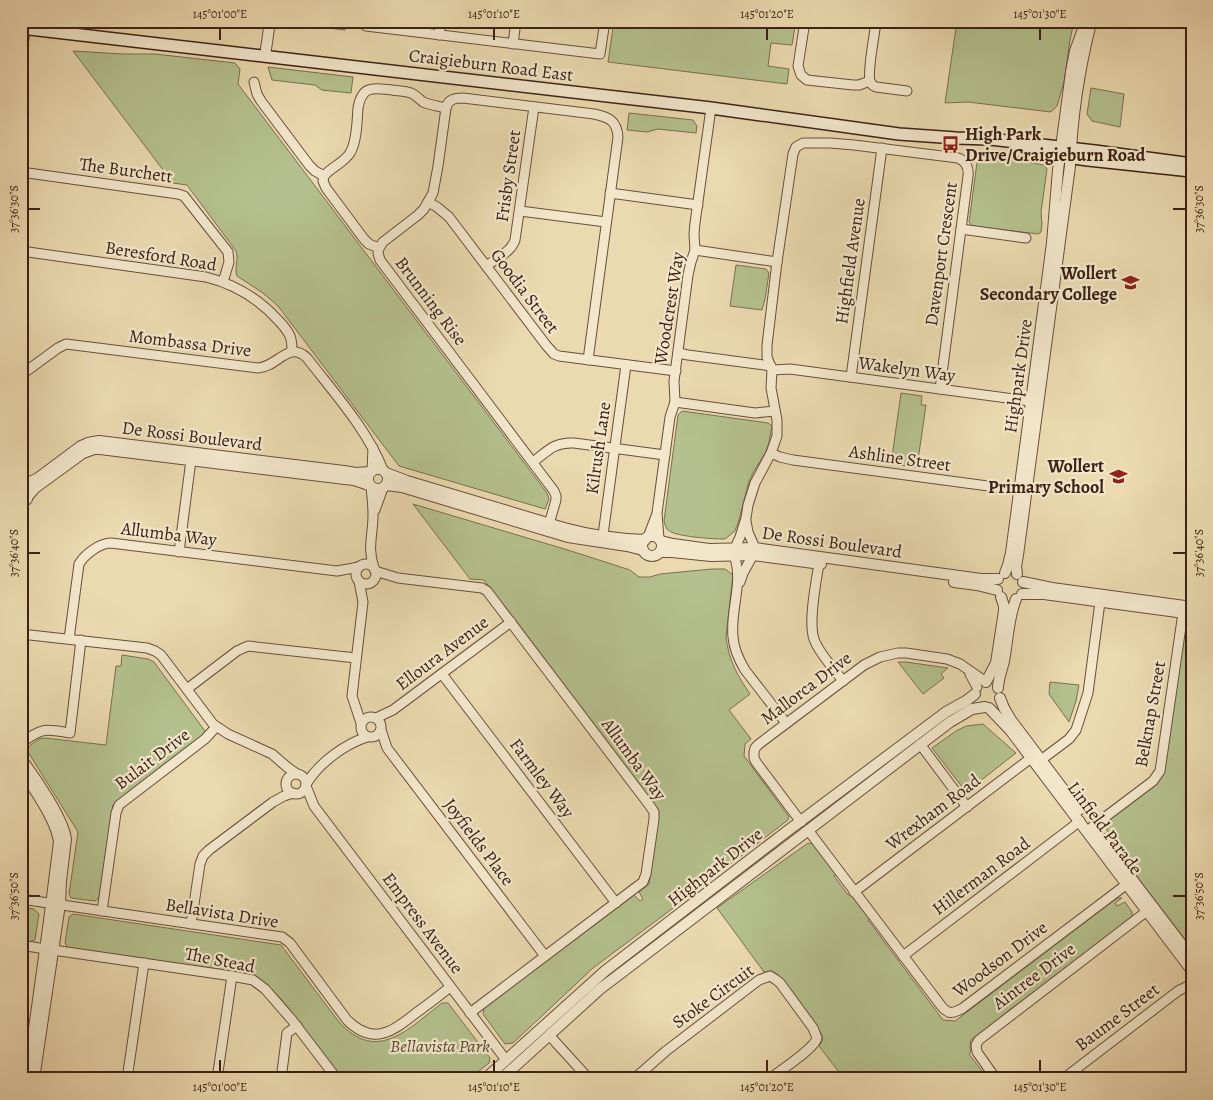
<svg xmlns="http://www.w3.org/2000/svg" width="1213" height="1100" viewBox="0 0 1213 1100" font-family="Alegreya,serif">
	<style>
		.green { fill: #b4c08d; stroke: #787051 }
		.lines { fill: none; stroke-linecap: round; stroke-linejoin: round }
		.minor-casing { stroke: #684f3c; stroke-width: 11 }
		.tertiary-casing { stroke: #684f3c; stroke-width: 12 }
		.secondary-casing { stroke: #3d2115; stroke-width: 14 }
		.minor { stroke: #f2e6cb; stroke-width: 9 }
		.tertiary { stroke: #f2e6cb; stroke-width: 10 }
		.secondary { stroke: #f2e6cb; stroke-width: 11 }
		.ticks { fill: none; stroke: #3d2115; stroke-width: 2 }
		.labels { text-anchor: middle; stroke-width: 4.5; stroke-linejoin: round; paint-order: stroke }
		.street-label { font-size: 18px; fill: #3d2115; stroke: #f2e6cb }
		.poi-label { font-size: 18px; font-weight: bold; fill: #3d2115; stroke: #f2e6cb; text-anchor: end }
		.park-label { font-size: 18px; font-style: italic; fill: #5b4933; stroke: #f2e6cb }
		.neatline { fill: none; stroke: #3d2115; stroke-width: 2 }
		.ticks-label { font-size: 12px; text-anchor: middle; fill: #3d2115 }
	</style>
	<rect width="100%" height="100%" fill="#ebd9af"/>
	<filter id="stains"><feTurbulence type="fractalNoise" baseFrequency=".004" numOctaves="4"/><feColorMatrix values="0 0 0 0 .2 0 0 0 0 .09 0 0 0 0 .02 0 0 0 .5 -.17"/></filter>
	<radialGradient id="worn" r=".72"><stop offset=".6" stop-color="#630" stop-opacity="0"/><stop offset="1" stop-color="#630" stop-opacity=".3"/></radialGradient>
	<g class="green">
		<polygon points="310,21 346,21 345,30 310,26"/>
		<polygon points="614,21 774,21 774,23 795,26 792,45 771,43 768,66 789,69 787,84 608,62"/>
		<polygon points="957,21 1074,21 1070,40 1064,82 1057,106 1051,112 968,102 945,103"/>
		<path d="M73 51 123 54H155L235 63 240 69 238 84 547 493 549 499 545 509 399 466 278 306 263 293 237 276C234 268 239 260 236 251L187 185 173 183Z"/>
		<polygon points="268,67 353,77 351,93 322,90 315,85 272,80"/>
		<polygon points="1091,88 1124,94 1120,127 1092,121 1087,114"/>
		<polygon points="629,113 693,120 697,126 696,133 658,129 647,132 627,130"/>
		<polygon points="978,155 1023,161 1044,165 1047,169 1041,212 1042,224 1041,232 1038,234 972,226 969,222"/>
		<polygon points="736,265 766,269 769,273 765,299 762,310 730,306"/>
		<polygon points="901,393 922,396 921,405 926,405 917,467 891,464"/>
		<path d="M682 411 768 423 772 426 769 442 766 452 754 471 749 481 739 520 735 531 725 539C714 539 673 537 667 529 665 526 665 524 664 521L678 415Z"/>
		<path d="M413 504 571 551 630 570 639 577H650L660 574 712 569H725L733 575 726 637C729 661 737 675 750 694L729 710 751 739 745 744 744 756 789 817 788 820 703 885 698 878 694 880 700 888 593 968 513 1043 505 1044 483 1014 484 1008 634 895 640 901 643 899 639 892 649 884 659 812 484 580 470 579Z"/>
		<polygon points="1184,628 1192,629 1192,947 1142,892 1103,823 1154,785 1160,779 1163,773"/>
		<polygon points="122,655 148,659 154,662 205,731 204,735 113,805 99,898 95,901 71,898 69,894 78,832 28,752 28,747 39,739 45,738 106,745 116,666 121,666"/>
		<polygon points="898,662 906,662 948,668 941,674 944,678 923,694"/>
		<polygon points="1050,682 1079,685 1076,701 1069,722 1049,694"/>
		<polygon points="983,724 1016,753 966,792 932,748 956,731 966,726"/>
		<path d="M808 843 810 844 812 843 837 875 834 876 848 895 850 894 870 919 868 920 943 1020 955 1021 1117 898H1122L1115 903 1117 906 1125 902 1132 912V917L971 1040 970 1048 971 1052 969 1054 988 1079H844L819 1046C822 1042 823 1040 822 1035L777 974 771 971 764 972 717 908Z"/>
		<polygon points="21,907 34,909 39,914 35,940 29,942 21,941"/>
		<path d="M73 914 281 945 339 1022C377 1064 408 1029 442 1003H448L490 1058 489 1063 469 1079H342C331 1063 319 1048 307 1033 290 1010 272 981 244 973L68 948 65 943 69 917Z"/>
	</g>
	<g class="lines">
		<defs>
			<g id="minor">
				<polyline points="360,21 363,24 366,26 600,54 605,21"/>
				<polyline points="805,21 798,66 801,75 807,80 853,85 859,85 870,81"/>
				<path d="M876 21C875 34 867 71 870 81 872 85 872 85 876 87L907 91"/>
				<polyline points="439,35 441,21"/>
				<polyline points="513,44 516,21"/>
				<polyline points="254,82 257,94 261,101 309,165 315,171 324,176 323,181 326,188 364,239 369,244 379,248 378,253 380,260 554,491 556,496 556,500 549,524"/>
				<polyline points="21,172 178,194 184,196 228,252 229,262 223,282"/>
				<path d="M324 176C331 167 344 163 350 153 357 142 357 121 358 108 362 85 373 88 392 90 398 91 405 91 411 93 416 95 419 99 423 102 430 105 438 106 446 108 448 99 455 98 463 98L594 114C609 117 617 121 618 137L588 360"/>
				<polyline points="610,193 698,205"/>
				<polyline points="428,202 437,207 449,217 546,345 554,354 559,356 676,371"/>
				<polyline points="520,211 606,222"/>
				<polyline points="961,229 1026,238"/>
				<polyline points="379,248 383,242 418,215 424,209 433,193 438,166 446,108"/>
				<polyline points="695,250 777,262"/>
				<path d="M21 251 206 277C234 284 259 299 278 320 283 325 287 330 290 336 292 341 292 346 292 351"/>
				<path d="M486 266C496 259 511 252 515 240L534 107"/>
				<polyline points="678,353 688,355 771,366"/>
				<polyline points="772,370 790,369 1037,402"/>
				<path d="M21 375 58 348 66 344 258 368C278 367 288 340 307 358 334 393 367 429 383 470"/>
				<polyline points="851,377 882,148"/>
				<polyline points="675,402 755,413 775,411"/>
				<polyline points="771,453 780,457 793,460 1026,491"/>
				<path d="M533 462C548 451 554 442 574 443L665 455"/>
				<polyline points="372,471 373,448"/>
				<path d="M371 487C372 496 373 506 373 515 373 536 367 547 374 568"/>
				<polyline points="375,510 383,488"/>
				<polyline points="746,521 748,532 755,548"/>
				<polyline points="603,535 626,365"/>
				<polyline points="648,537 656,516"/>
				<polyline points="659,539 657,513 670,417 675,402 674,381 688,275 691,262 695,250 694,234 695,223 711,108"/>
				<path d="M735 548 740 537 746 518 748 505 755 483 771 453 777 436V420L771 388 772 370 767 357V345L777 262 793 154 796 147 803 143H830L854 145 958 158C966 161 969 168 968 176L940 389"/>
				<polyline points="179,552 191,460"/>
				<path d="M734 555C744 583 730 609 733 637 734 649 739 660 745 670L786 723"/>
				<path d="M819 564C816 582 808 622 814 639 818 652 834 669 843 681"/>
				<circle cx="366" cy="574" r="10"/>
				<polyline points="375,571 398,578 482,588 487,591 650,806 654,812 654,819 646,874 643,882 470,1013"/>
				<polyline points="359,581 363,602 352,696 361,723"/>
				<polyline points="740,582 743,573 753,555"/>
				<polyline points="21,634 147,648 155,651 161,655 213,724 228,734 272,754 287,767 297,774"/>
				<path d="M69 639 79 564C85 554 100 543 111 543L337 571 359 567"/>
				<polyline points="442,674 616,903"/>
				<polyline points="970,674 977,687"/>
				<polyline points="187,689 237,651 248,646 356,658"/>
				<circle cx="371" cy="727" r="10"/>
				<polyline points="376,718 393,710 511,622"/>
				<polyline points="381,730 387,748 545,956"/>
				<path d="M21 743C43 727 45 729 70 733L81 640"/>
				<polyline points="920,744 967,807"/>
				<polyline points="1041,760 1069,739 1076,730 1088,693 1100,602"/>
				<circle cx="296" cy="784" r="10"/>
				<path d="M307 783C319 763 345 744 367 737"/>
				<polyline points="306,786 314,806 506,1060"/>
				<polyline points="801,822 756,762 754,758 754,752 755,748 759,744 864,665 880,657 898,653 906,653 947,659 960,664 986,682"/>
				<polyline points="1092,827 1153,781 1160,771 1184,606"/>
				<path d="M808 830 939 1003C947 1014 951 1015 963 1008L1131 881"/>
				<polyline points="854,892 1031,758"/>
				<path d="M21 899 282 937 290 943 347 1020C373 1046 392 1032 416 1013 427 1005 439 996 450 987"/>
				<polyline points="102,911 116,813 119,805 205,739 216,727"/>
				<polyline points="191,924 200,864 203,856 209,850 273,802 284,796 293,793"/>
				<polyline points="21,945 45,949"/>
				<polyline points="53,950 232,976 253,980 265,989 292,1020 337,1079"/>
				<polyline points="903,956 1080,821"/>
				<polyline points="21,1033 33,1035"/>
				<polyline points="549,1035 589,1079"/>
				<polyline points="127,1079 144,963"/>
				<polyline points="217,1079 232,976"/>
				<polyline points="281,1079 287,1033 297,1026"/>
				<path d="M634 1079 666 1051 759 980 770 976 775 979 780 983 813 1028 817 1038C814 1049 780 1071 769 1079"/>
				<polyline points="996,1079 977,1052 976,1045 979,1040 1147,911"/>
				<polyline points="1063,1079 1178,991 1192,984"/>
			</g>
			<g id="tertiary">
				<polyline points="21,56 25,28"/>
				<polyline points="265,56 270,21"/>
				<circle cx="378" cy="479" r="10"/>
				<path d="M386 473 407 481 564 528C590 535 618 539 645 540"/>
				<polyline points="21,484 30,482 38,478 81,446 88,443 99,441 344,471 356,473 370,472"/>
				<polyline points="386,485 402,487 568,537 627,546 643,550"/>
				<polyline points="28,496 35,488 83,453 94,449 100,449 345,479 354,480 369,485"/>
				<polyline points="21,505 27,499 27,491"/>
				<circle cx="652" cy="546" r="10"/>
				<polyline points="661,541 673,544 709,549 755,548 981,579 998,579"/>
				<polyline points="660,552 672,552 711,556 753,555 821,564"/>
				<polyline points="1005,573 1008,565 1011,553 1052,243 1058,170 1071,72 1075,51 1086,21"/>
				<path d="M1017 574 1016 566 1018 555 1070 166C1072 118 1079 70 1091 23"/>
				<polyline points="954,582 977,585 997,590"/>
				<polyline points="1023,582 1052,588 1192,607"/>
				<polyline points="1022,594 1044,594 1192,614"/>
				<polyline points="986,682 996,663 1004,611 1004,606 1001,597"/>
				<path d="M998 688C998 679 1002 670 1004 661 1008 640 1008 619 1016 599"/>
				<polyline points="1000,698 1004,708 1011,720 1079,810"/>
				<polyline points="989,708 1010,730 1192,971"/>
				<path d="M21 759C35 777 63 818 66 839L61 881 60 904 34 1079"/>
				<polyline points="1093,828 1192,958"/>
				<path d="M27 1079 49 921 59 842C57 823 39 797 29 781"/>
				<polyline points="485,1079 605,971 786,832 946,712 966,701 975,694"/>
				<polyline points="501,1079 600,989 629,967 950,722 972,709 985,707"/>
			</g>
			<g id="secondary">
				<polyline points="21,28 711,108 899,134 956,138 990,139 1095,151 1192,164"/>
				<polyline points="1016,150 1088,160 1191,171"/>
			</g>
		</defs>
		<use href="#minor" class="minor-casing"/>
		<use href="#tertiary" class="tertiary-casing"/>
		<use href="#secondary" class="secondary-casing"/>
		<use href="#minor" class="minor"/>
		<use href="#tertiary" class="tertiary"/>
		<use href="#secondary" class="secondary"/>
	</g>
	<path class="ticks" d="M220 28V40M494 28V40M767 28V40M1040 28V40M28 209H40M1173 209H1186M28 553H40M1173 553H1186M28 896H40M1173 896H1186M220 1060V1072M494 1060V1072M767 1060V1072M1040 1060V1072"/>
	<defs>
		<symbol id="bus-bare" viewBox="-9 -9 18 18"><path d="M-5-6H5V4H4V6H2V4H-2V6H-4V4H-5ZM-3.5-4V0h7V-4ZM-3.5 1.2v1.5H-2V1.2ZM2 1.2v1.5H3.5V1.2Z" fill="#8f2418" stroke="#f2e6cb" stroke-width="2.5" paint-order="stroke"/></symbol>
		<symbol id="school-bare" viewBox="-9 -9 18 18"><path d="M0-5L7-2L0 1L-7-2ZM-4 1L0 2.5L4 1V4Q0 6-4 4Z" fill="#8f2418" stroke="#f2e6cb" stroke-width="2.5" paint-order="stroke"/></symbol>
	</defs>
	<g fill-rule="evenodd">
		<use href="#bus-bare" x="938" y="132" width="25" height="25"/>
		<use href="#school-bare" x="1118" y="270" width="25" height="25"/>
		<use href="#school-bare" x="1106" y="464" width="25" height="25"/>
	</g>
	<g class="labels">
		<g class="street-label">
			<text transform="translate(491 65) rotate(7)" y="6">Craigieburn Road East</text>
			<text transform="translate(126 170) rotate(8)" y="6">The Burchett</text>
			<text transform="translate(508 176) rotate(-82)" y="6">Frisby Street</text>
			<text transform="translate(941 254) rotate(-82)" y="6">Davenport Crescent</text>
			<text transform="translate(161 256) rotate(9)" y="6">Beresford Road</text>
			<text transform="translate(850 261) rotate(-82)" y="6">Highfield Avenue</text>
			<text transform="translate(525 291) rotate(53)" y="6">Goodia Street</text>
			<text transform="translate(431 301) rotate(53)" y="6">Brunning Rise</text>
			<text transform="translate(669 308) rotate(-81)" y="6">Woodcrest Way</text>
			<text transform="translate(190 343) rotate(7)" y="6">Mombassa Drive</text>
			<text transform="translate(907 369) rotate(8)" y="6">Wakelyn Way</text>
			<text transform="translate(1018 376) rotate(-82)" y="6">Highpark Drive</text>
			<text transform="translate(192 436) rotate(7)" y="6">De Rossi Boulevard</text>
			<text transform="translate(598 448) rotate(-82)" y="6">Kilrush Lane</text>
			<text transform="translate(900 458) rotate(8)" y="6">Ashline Street</text>
			<text transform="translate(169 534) rotate(7)" y="6">Allumba Way</text>
			<text transform="translate(832 542) rotate(8)" y="6">De Rossi Boulevard</text>
			<text transform="translate(442 653) rotate(-37)" y="6">Elloura Avenue</text>
			<text transform="translate(806 688) rotate(-37)" y="6">Mallorca Drive</text>
			<text transform="translate(1150 714) rotate(-80)" y="6">Belknap Street</text>
			<text transform="translate(152 759) rotate(-37)" y="6">Bulait Drive</text>
			<text transform="translate(634 759) rotate(54)" y="6">Allumba Way</text>
			<text transform="translate(542 778) rotate(53)" y="6">Farmley Way</text>
			<text transform="translate(933 812) rotate(-37)" y="6">Wrexham Road</text>
			<text transform="translate(1105 828) rotate(53)" y="6">Linfield Parade</text>
			<text transform="translate(479 842) rotate(53)" y="6">Joyfields Place</text>
			<text transform="translate(715 867) rotate(-38)" y="6">Highpark Drive</text>
			<text transform="translate(981 876) rotate(-37)" y="6">Hillerman Road</text>
			<text transform="translate(222 913) rotate(9)" y="6">Bellavista Drive</text>
			<text transform="translate(423 923) rotate(53)" y="6">Empress Avenue</text>
			<text transform="translate(1000 959) rotate(-37)" y="6">Woodson Drive</text>
			<text transform="translate(220 960) rotate(11)" y="6">The Stead</text>
			<text transform="translate(1034 976) rotate(-37)" y="6">Aintree Drive</text>
			<text transform="translate(713 996) rotate(-36)" y="6">Stoke Circuit</text>
			<text transform="translate(1117 1017) rotate(-37)" y="6">Baume Street</text>
		</g>
		<g class="poi-label">
			<text x="965" y="140" text-anchor="start">High Park<tspan x="965" dy="21">Drive/Craigieburn Road</tspan></text>
			<text x="1117" y="279">Wollert<tspan x="1117" dy="21">Secondary College</tspan></text>
			<text x="1104" y="472">Wollert<tspan x="1104" dy="21">Primary School</tspan></text>
		</g>
		<g class="park-label">
			<text x="440" y="1052">Bellavista Park</text>
		</g>
	</g>
	<rect width="1213" height="1100" fill="none" stroke="#ebd9af" stroke-width="55"/>
	<rect x="28" y="28" width="1158" height="1044" class="neatline"/>
	<g class="ticks-label">
		<text x="220" y="18">145°01'00"E</text>
		<text x="494" y="18">145°01'10"E</text>
		<text x="767" y="18">145°01'20"E</text>
		<text x="1040" y="18">145°01'30"E</text>
		<text transform="translate(14 209) rotate(-90)" y="4">37°36'30"S</text>
		<text transform="translate(1199 209) rotate(-90)" y="4">37°36'30"S</text>
		<text transform="translate(14 553) rotate(-90)" y="4">37°36'40"S</text>
		<text transform="translate(1199 553) rotate(-90)" y="4">37°36'40"S</text>
		<text transform="translate(14 896) rotate(-90)" y="4">37°36'50"S</text>
		<text transform="translate(1199 896) rotate(-90)" y="4">37°36'50"S</text>
		<text x="220" y="1091">145°01'00"E</text>
		<text x="494" y="1091">145°01'10"E</text>
		<text x="767" y="1091">145°01'20"E</text>
		<text x="1040" y="1091">145°01'30"E</text>
	</g>
	<rect width="100%" height="100%" filter="url(#stains)"/>
	<rect width="100%" height="100%" fill="url(#worn)"/>
</svg>
